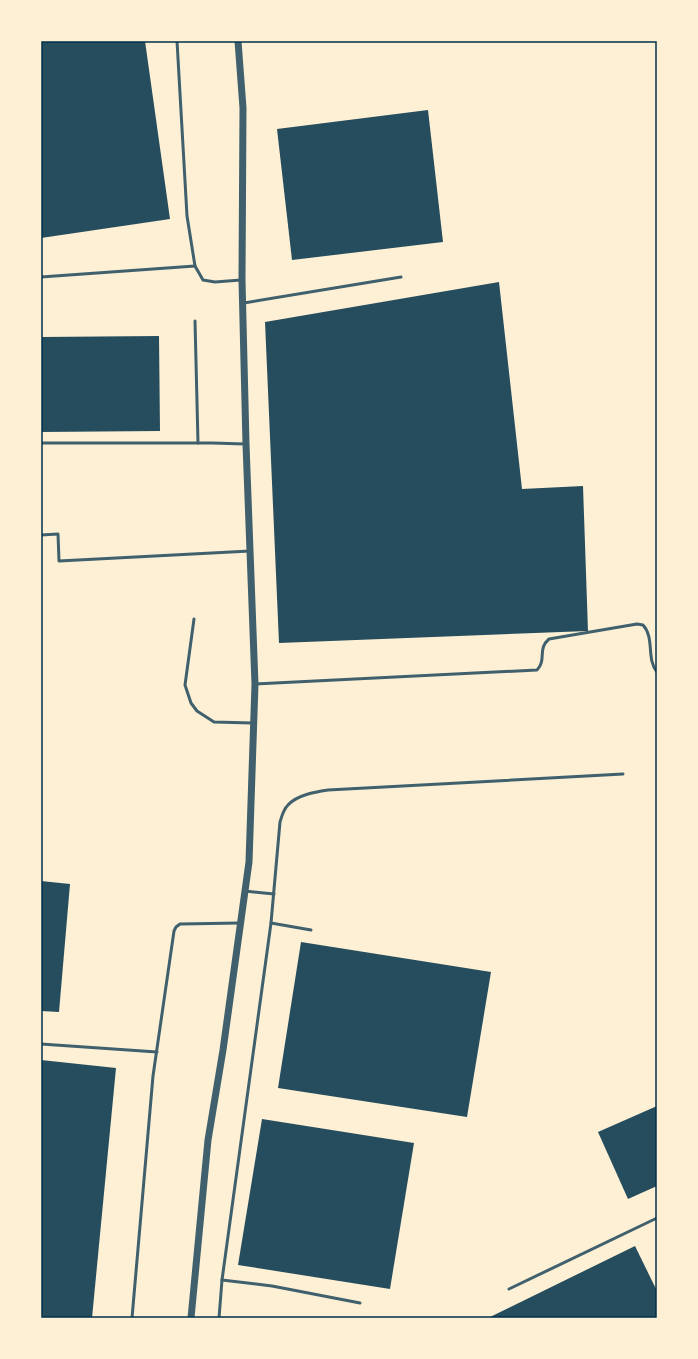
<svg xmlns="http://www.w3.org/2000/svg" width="698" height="1359" viewBox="0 0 698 1359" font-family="Cabin,sans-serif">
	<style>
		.building { fill: #264d5e }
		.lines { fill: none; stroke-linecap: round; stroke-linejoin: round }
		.service { stroke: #3f606c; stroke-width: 3 }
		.tertiary { stroke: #3f606c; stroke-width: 7 }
		.neatline { fill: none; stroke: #003049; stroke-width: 1.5 }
	</style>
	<rect width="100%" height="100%" fill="#fdf0d5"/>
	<g class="building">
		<polygon points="41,41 145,41 170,219 41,238"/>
		<polygon points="428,110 443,242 292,260 277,129"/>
		<polygon points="499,282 522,489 583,486 588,631 279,643 265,322"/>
		<polygon points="159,336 160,431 41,432 41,337"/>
		<polygon points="41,881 70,884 59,1012 41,1011"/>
		<polygon points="301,942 491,972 467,1117 278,1088"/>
		<polygon points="41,1060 116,1068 92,1318 41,1318"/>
		<polygon points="657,1106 657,1186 628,1199 598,1132"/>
		<polygon points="262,1119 414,1143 390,1289 238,1265"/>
		<polygon points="635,1246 657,1291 657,1318 488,1318"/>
	</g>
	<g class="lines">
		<g class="service">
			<polyline points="177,41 187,216 195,266 203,280 215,282 241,280"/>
			<polyline points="41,277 195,266"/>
			<polyline points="244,303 401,277"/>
			<polyline points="195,321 198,443"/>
			<polyline points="41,443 212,443 245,444"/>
			<polyline points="41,535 58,534 59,561 250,551"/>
			<polyline points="194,619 185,685 191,703 197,711 214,722 252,723"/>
			<path d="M255 684 537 670C547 660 537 649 549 639L637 624 643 625C655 638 646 659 657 672"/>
			<polyline points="245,891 274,894"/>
			<polyline points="271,923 311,930"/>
			<polyline points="41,1044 157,1052"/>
			<path d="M222 1280 271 923 280 822C282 816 283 810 288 805 297 795 315 792 328 790L623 774"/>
			<polyline points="509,1289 657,1218"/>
			<polyline points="132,1318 153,1076 174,931 176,927 180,924 240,923"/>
			<polyline points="219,1318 222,1280 272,1286 360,1303"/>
		</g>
		<polyline class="tertiary" points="191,1318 208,1140 223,1050 249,862 255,684 246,444 242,280 243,108 238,41"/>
	</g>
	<rect width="698" height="1359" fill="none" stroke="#fdf0d5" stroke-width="84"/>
	<rect x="42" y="42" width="614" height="1275" class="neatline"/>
</svg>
